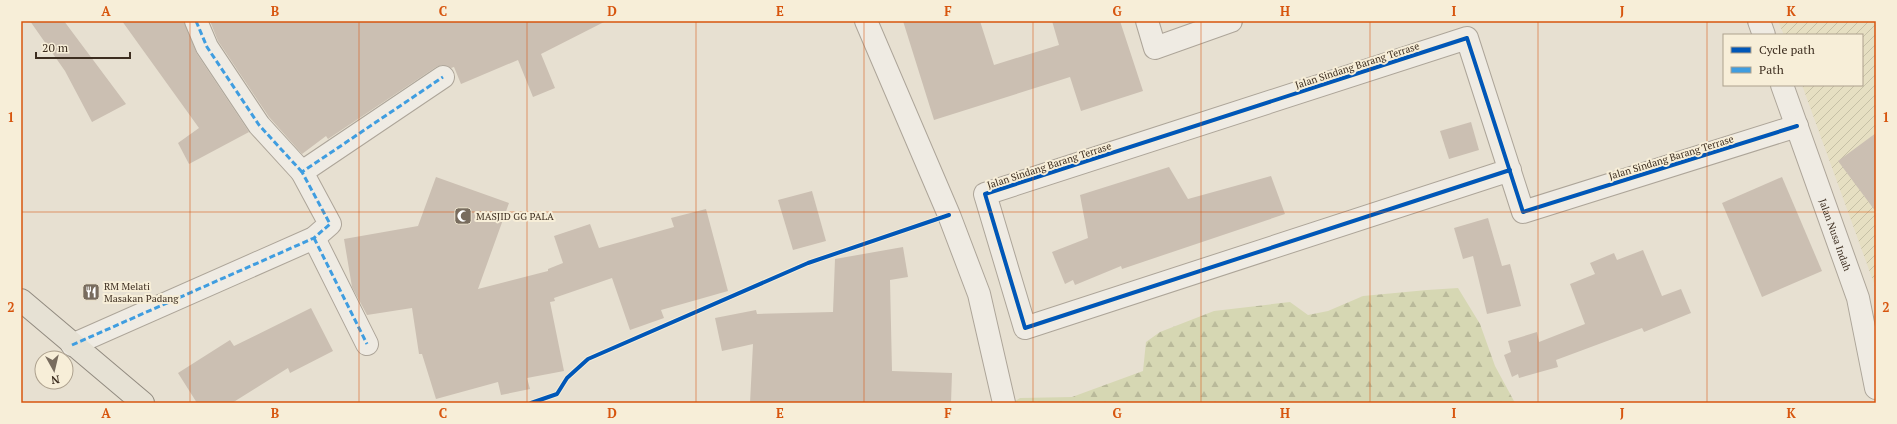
<svg xmlns="http://www.w3.org/2000/svg" width="1897" height="424" viewBox="0 0 1897 424" font-family="'PT Serif',serif">
	<style>
		.farmland { fill: url(#farmland-furrows) }
		.forest { fill: url(#forest-firs) }
		.building { fill: #cbbfb2 }
		.lines { fill: none; stroke-linecap: round; stroke-linejoin: round }
		.minor-casing { stroke: #ada599; stroke-width: 24 }
		.primary-casing { stroke: #928b80; stroke-width: 24 }
		.minor { stroke: #efebe3; stroke-width: 22 }
		.primary { stroke: #e6e1d4; stroke-width: 22 }
		.quiet { stroke: #3f9de0; stroke-width: 3; stroke-dasharray: 6 3; stroke-linecap: butt }
		.cycleway-casing { stroke: #f7eed8; stroke-width: 6 }
		.cycleway { stroke: #0057b8; stroke-width: 4 }
		.grid { fill: none; stroke: #d7550e; stroke-width: 1; stroke-opacity: 0.55 }
		.labels { text-anchor: middle; stroke-width: 4; stroke-linejoin: round; paint-order: stroke }
		.street-label { font-size: 10px; fill: #3d2e20; stroke: #f7eed8 }
		.poi-label { font-size: 10px; fill: #3d2e20; stroke: #f7eed8; text-anchor: start }
		.neatline { fill: none; stroke: #d7550e; stroke-width: 1.5 }
		.grid-label { font-size: 13px; text-anchor: middle; font-weight: bold; fill: #d7550e }
	</style>
	<defs>
		<pattern id="farmland-furrows" width="10" height="10" patternUnits="userSpaceOnUse"><rect width="10" height="10" fill="#e6dfc2"/><path d="M-1 1l2-2M0 10L10 0M9 11l2-2" fill="none" stroke="#c6c0a6"/></pattern>
		<pattern id="forest-firs" width="22" height="20" patternUnits="userSpaceOnUse"><rect width="22" height="20" fill="#d6d7b3"/><path d="M5 1l3.5 6h-7zM16 11l3.5 6h-7z" fill="#b9b99a"/></pattern>
	</defs>
	<rect width="100%" height="100%" fill="#e7e0d1"/>
	<polygon class="farmland" points="1778,21 1876,21 1876,289 1802,85 1862,85 1862,35 1784,35"/>
	<polygon class="forest" points="1458,288 1480,324 1495,366 1515,403 1012,403 1020,398 1072,397 1143,371 1146,342 1160,332 1214,311 1290,302 1308,315 1328,311 1363,296 1427,290"/>
	<g class="building">
		<polygon points="30,21 64,21 126,104 92,122 65,71"/>
		<polygon points="122,21 184,21 197,54 249,132 189,164 178,143 199,128"/>
		<polygon points="210,21 606,21 541,54 555,88 533,97 518,60 461,84 454,67 451,68 442,65 436,67 328,139 326,136 302,154 269,117 218,41"/>
		<polygon points="903,21 980,21 994,65 1059,45 1052,21 1120,21 1143,91 1081,111 1070,77 934,120"/>
		<polygon points="1471,122 1479,150 1449,159 1440,131"/>
		<polygon points="1876,133 1876,212 1838,161"/>
		<polygon points="1169,167 1188,199 1271,176 1285,214 1122,269 1121,266 1075,285 1073,280 1065,284 1052,252 1088,238 1080,195"/>
		<polygon points="436,177 509,203 478,289 548,271 548,269 563,263 554,236 590,224 599,248 674,227 671,218 706,209 728,291 661,310 664,318 630,330 612,278 554,298 555,301 550,302 564,371 527,378 530,389 501,395 498,382 436,399 422,354 419,354 412,308 367,315 352,287 344,239 418,226"/>
		<polygon points="1782,177 1822,271 1762,297 1722,203"/>
		<polygon points="812,191 826,241 793,250 778,200"/>
		<polygon points="1488,218 1502,266 1510,264 1521,306 1487,314 1473,256 1463,259 1454,228"/>
		<polygon points="903,247 908,277 890,280 892,371 952,373 951,403 750,403 753,344 722,351 715,318 756,310 757,314 833,312 835,259"/>
		<polygon points="1643,250 1662,296 1681,289 1691,313 1644,332 1642,328 1556,360 1558,367 1519,378 1518,374 1512,377 1504,355 1511,352 1508,341 1537,332 1539,342 1585,324 1570,284 1595,274 1590,263 1614,253 1617,260"/>
		<polygon points="311,308 333,351 290,373 288,368 232,403 197,403 178,373 230,340 234,346"/>
	</g>
	<g class="lines">
		<defs>
			<g id="minor">
				<polyline points="196,21 207,47 259,125 302,172"/>
				<polyline points="866,21 949,215 979,294 1004,403"/>
				<polyline points="1147,21 1155,48 1231,21"/>
				<polyline points="1759,21 1764,35"/>
				<path id="s1" d="M1782 85 1858 298 1876 388"/>
				<polyline points="1510,170 1025,328 985,194 1467,38 1523,212 1797,126"/>
				<polyline points="314,238 367,344"/>
				<polyline points="72,345 314,238 330,224 302,172 443,77"/>
			</g>
			<polyline id="primary" points="21,300 143,403"/>
		</defs>
		<use href="#minor" class="minor-casing"/>
		<use href="#primary" class="primary-casing"/>
		<use href="#minor" class="minor"/>
		<use href="#primary" class="primary"/>
		<g class="quiet">
			<polyline points="196,21 207,47 259,125 302,172"/>
			<polyline points="314,238 367,344"/>
			<polyline points="72,345 314,238 330,224 302,172 443,77"/>
		</g>
		<defs>
			<g id="cycleway">
				<polyline points="1510,170 1025,328 985,194 1467,38 1523,212 1797,126"/>
				<polyline points="531,403 557,394 567,378 588,359 808,263 949,215"/>
			</g>
		</defs>
		<use href="#cycleway" class="cycleway-casing"/>
		<use href="#cycleway" class="cycleway"/>
	</g>
	<path class="grid" d="M190 21V403M359 21V403M527 21V403M696 21V403M864 21V403M1033 21V403M1201 21V403M1370 21V403M1538 21V403M1707 21V403M21 212H1876"/>
	<defs>
		<symbol id="mosque-square" viewBox="-11 -11 22 22"><rect x="-9" y="-9" width="18" height="18" rx="4" fill="#786c5e" stroke="#f7eed8"/><path d="M3.5-4.9A6 6 0 1 0 3.5 4.9A5 5 0 1 1 3.5-4.9Z" fill="#fff"/></symbol>
		<symbol id="restaurant-square" viewBox="-11 -11 22 22"><rect x="-9" y="-9" width="18" height="18" rx="4" fill="#786c5e" stroke="#f7eed8"/><path d="M-5-6h1v4h1v-4h1v4h1v-4h1v5L-1.5 .5V6h-2V.5L-5-1ZM5-6V6H3V1.5H1.5Q1.5-4 5-6Z" fill="#fff"/></symbol>
	</defs>
	<g fill-rule="evenodd">
		<use href="#mosque-square" x="453" y="206" width="20" height="20"/>
		<use href="#restaurant-square" x="81" y="282" width="20" height="20"/>
	</g>
	<g class="labels">
		<g class="street-label">
			<text transform="translate(1357 65) rotate(-18)" y="4">Jalan Sindang Barang Terrase</text>
			<text transform="translate(1671 157) rotate(-17)" y="4">Jalan Sindang Barang Terrase</text>
			<text transform="translate(1049 165) rotate(-18)" y="4">Jalan Sindang Barang Terrase</text>
			<text dy="4" stroke="none"><textPath href="#s1" startOffset="159">Jalan Nusa Indah</textPath></text>
		</g>
		<g class="poi-label">
			<text x="476" y="220">MASJID GG PALA</text>
			<text x="104" y="290">RM Melati<tspan x="104" dy="12">Masakan Padang</tspan></text>
		</g>
	</g>
	<rect width="1897" height="424" fill="none" stroke="#f7eed8" stroke-width="44"/>
	<rect x="1723" y="34" width="140" height="52" fill="#f7eed8" stroke="#ada18e"/>
	<rect x="1731" y="47" width="20" height="6" fill="#0057b8" stroke="#ada18e"/>
	<text x="1759" y="54" font-size="12" fill="#3d2e20">Cycle path</text>
	<rect x="1731" y="67" width="20" height="6" fill="#3f9de0" stroke="#ada18e"/>
	<text x="1759" y="74" font-size="12" fill="#3d2e20">Path</text>
	<g transform="translate(54 370) rotate(172)"><circle r="19" fill="#f7eed8" stroke="#ada18e"/>
	<path d="M0-3L7 15L0 10L-7 15Z" fill="#786c5e"/>
	<text y="-6" font-size="11" font-weight="bold" text-anchor="middle" fill="#3d2e20">N</text>
	</g>
	<path d="M36 52v6h94v-6" fill="none" stroke="#3d2e20" stroke-width="2"/>
	<text x="42" y="52" font-size="12" fill="#3d2e20" stroke="#f7eed8" stroke-width="3" paint-order="stroke">20 m</text>
	<rect x="22" y="22" width="1853" height="380" class="neatline"/>
	<g class="grid-label">
		<text x="106" y="16">A</text>
		<text x="275" y="16">B</text>
		<text x="443" y="16">C</text>
		<text x="612" y="16">D</text>
		<text x="780" y="16">E</text>
		<text x="948" y="16">F</text>
		<text x="1117" y="16">G</text>
		<text x="1285" y="16">H</text>
		<text x="1454" y="16">I</text>
		<text x="1622" y="16">J</text>
		<text x="1791" y="16">K</text>
		<text x="11" y="122">1</text>
		<text x="1886" y="122">1</text>
		<text x="11" y="312">2</text>
		<text x="1886" y="312">2</text>
		<text x="106" y="418">A</text>
		<text x="275" y="418">B</text>
		<text x="443" y="418">C</text>
		<text x="612" y="418">D</text>
		<text x="780" y="418">E</text>
		<text x="948" y="418">F</text>
		<text x="1117" y="418">G</text>
		<text x="1285" y="418">H</text>
		<text x="1454" y="418">I</text>
		<text x="1622" y="418">J</text>
		<text x="1791" y="418">K</text>
	</g>
</svg>
